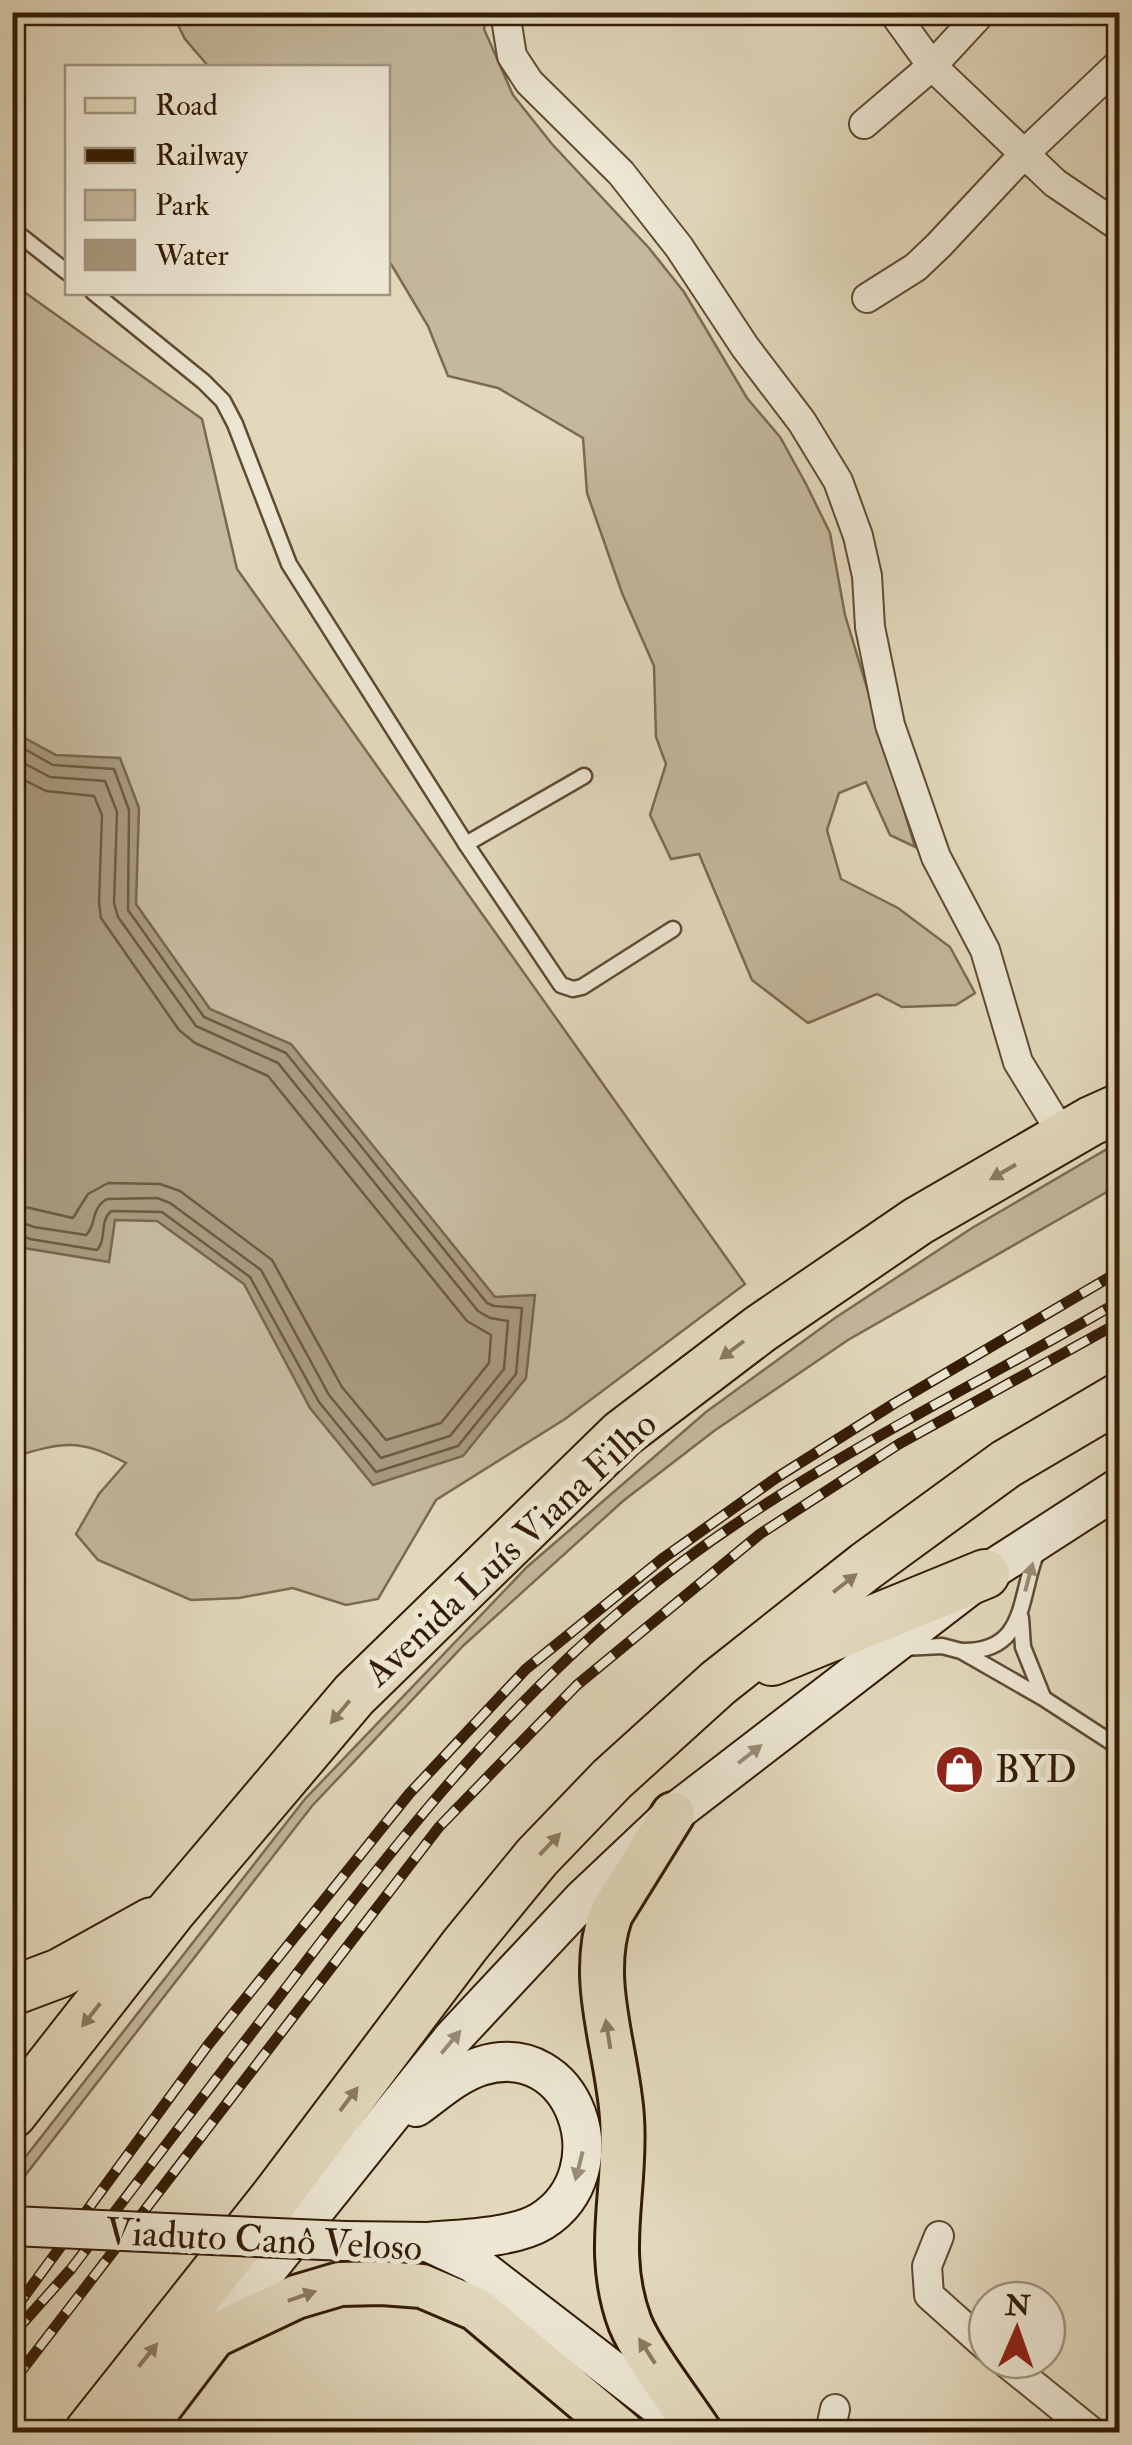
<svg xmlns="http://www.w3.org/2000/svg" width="1132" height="2445" viewBox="0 0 1132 2445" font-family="'IM FELL Double Pica',serif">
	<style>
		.green { fill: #c4b89d; stroke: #7c6a50; stroke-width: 2.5 }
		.water { fill: #a7987d; stroke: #79664d; stroke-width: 2.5 }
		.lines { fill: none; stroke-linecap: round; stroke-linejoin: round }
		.shore { stroke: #6e5a40; stroke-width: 2.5 }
		.lane-casing { stroke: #604b32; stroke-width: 19 }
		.street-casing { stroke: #604b32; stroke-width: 32 }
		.secondary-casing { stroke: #341c04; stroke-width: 42 }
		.primary-casing { stroke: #341c04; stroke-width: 48 }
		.highway-casing { stroke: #341c04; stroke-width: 52 }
		.lane { stroke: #ece6d3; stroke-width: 14 }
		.street { stroke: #ece6d3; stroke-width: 28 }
		.secondary { stroke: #ece6d3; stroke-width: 38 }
		.primary { stroke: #e2d8bc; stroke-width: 42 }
		.highway { stroke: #e2d8bc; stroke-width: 48 }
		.rail-casing { stroke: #341c04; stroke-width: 11 }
		.rail { stroke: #ece6d3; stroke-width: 8; stroke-dasharray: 22; stroke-linecap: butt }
		.secondary-bridge-casing { stroke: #341c04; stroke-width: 42; stroke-linecap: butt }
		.secondary-bridge { stroke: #ece6d3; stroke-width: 38 }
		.oneway { fill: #8b7a60 }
		.oneway2 { fill: #998b76 }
		.labels { text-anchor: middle; stroke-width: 10; stroke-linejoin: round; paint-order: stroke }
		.street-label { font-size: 38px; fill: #341c04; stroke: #ece6d3 }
		.poi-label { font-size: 38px; fill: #341c04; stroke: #ece6d3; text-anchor: start }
	</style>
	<rect width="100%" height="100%" fill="#e2d8bc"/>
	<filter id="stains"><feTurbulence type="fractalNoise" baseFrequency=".002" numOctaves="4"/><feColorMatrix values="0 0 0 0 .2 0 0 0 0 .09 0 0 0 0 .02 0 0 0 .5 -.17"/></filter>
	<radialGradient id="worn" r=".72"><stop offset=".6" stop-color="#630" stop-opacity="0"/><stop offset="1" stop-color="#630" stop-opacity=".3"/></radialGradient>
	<g class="green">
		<polygon points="172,13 488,13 484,29 513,95 552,144 649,248 684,292 747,398 780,437 806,484 830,533 845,615 915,847 890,835 866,782 839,793 827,830 841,879 898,908 950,947 975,993 956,1005 902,1007 877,994 808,1023 752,980 699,854 671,859 650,815 666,764 656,737 654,666 622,593 587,493 583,438 498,388 448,376 428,326 391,264 388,264 388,68 209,67 185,39"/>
		<path d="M13 284 202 419 237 569 745 1284 565 1419 436 1500 378 1599 346 1605 293 1588 239 1598 191 1600 98 1560 76 1534 99 1494 126 1463C78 1438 63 1442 13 1457Z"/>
		<polygon points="1119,1142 1119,1185 848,1340 714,1431 623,1501 464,1645 312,1806 13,2191 13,2173 305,1799 527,1567 706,1412 835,1318 972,1228"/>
	</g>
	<polygon class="water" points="12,731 56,755 120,758 139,808 136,904 210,1009 291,1044 495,1297 535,1295 526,1378 463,1456 373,1485 310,1408 244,1284 157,1221 115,1220 109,1262 24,1248 13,1239"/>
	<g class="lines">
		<g class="shore">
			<path d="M12 742 53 765 114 769 129 810 128 910 204 1017 286 1053 487 1303 494 1306 522 1308 516 1374 458 1446 376 1472 319 1402 250 1277 162 1212 111 1211C99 1222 107 1240 97 1250L30 1239 12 1232"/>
			<path d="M12 757 50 777 105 781 117 812 114 903 118 917 196 1026 278 1063 478 1311 490 1318 508 1321 504 1369 450 1436 381 1458 329 1395 261 1270 170 1203 157 1198 107 1199C90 1209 97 1225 86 1235L34 1227 12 1219"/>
			<polyline points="12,774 46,791 94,796 102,815 99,903 101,918 179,1030 195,1043 268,1076 467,1321 491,1335 489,1363 441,1423 386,1440 342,1387 272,1260 180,1191 160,1184 108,1183 88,1194 73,1218 12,1204"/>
		</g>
		<defs>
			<g id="lane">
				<polyline points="12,229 68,273"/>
				<polyline points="93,292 204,382 223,401 235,424 289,564 466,844 561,985 573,989 582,987 673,929"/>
				<polyline points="466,844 584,776"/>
				<polyline points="1021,1618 1023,1647 1043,1697"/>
				<polyline points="903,1648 942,1646 961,1651 1043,1698 1120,1748"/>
				<path d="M962 1651C1029 1652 1018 1595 1038 1549"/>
			</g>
			<g id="street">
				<polyline points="505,12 512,56 529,82 621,173 679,247 745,347 802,422 838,481 858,536 867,576 870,627 890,725 936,857 985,950 1018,1062 1064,1137"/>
				<polyline points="893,12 932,66 1055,183 1120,227"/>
				<polyline points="864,124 932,66 982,12"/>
				<polyline points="867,298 916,267 939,245 1026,152 1120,63"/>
				<polyline points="939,2236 927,2266 929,2295 987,2347"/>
				<polyline points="1003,2360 1092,2432"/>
				<polyline points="830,2432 835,2409"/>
			</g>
			<g id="secondary">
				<path d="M416 2107C437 2092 456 2074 481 2066 575 2037 621 2171 542 2221 515 2238 460 2239 428 2242"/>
				<polyline points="345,2241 428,2242 473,2263 691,2431"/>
				<polyline points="214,2336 453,2038 583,1899 673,1814 985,1574 1120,1487"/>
			</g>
			<g id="primary">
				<path d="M673 1814 611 1914C587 1980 618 2051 622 2118 627 2190 603 2251 630 2323 642 2353 681 2403 700 2432"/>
				<polyline points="141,2432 214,2336 296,2297 340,2284 382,2283 422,2286 476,2309 622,2432"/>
			</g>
			<g id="highway">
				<polyline points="772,1661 985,1574"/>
				<polyline points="12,1991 60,1973 152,1922"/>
				<polyline points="12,2114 172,1910 354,1695 622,1434 760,1329 918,1221 1091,1121 1120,1108"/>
				<polyline points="89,2432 279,2192 465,1945 537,1857 612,1779 718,1683 866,1566 1006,1464 1120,1397"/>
			</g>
		</defs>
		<use href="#lane" class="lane-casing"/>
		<use href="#street" class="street-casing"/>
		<use href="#secondary" class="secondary-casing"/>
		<use href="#primary" class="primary-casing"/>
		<use href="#highway" class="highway-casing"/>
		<use href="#lane" class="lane"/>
		<use href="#street" class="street"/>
		<use href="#secondary" class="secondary"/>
		<use href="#primary" class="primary"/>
		<use href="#highway" class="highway"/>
		<defs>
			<g id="rail">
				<polyline points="12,2313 208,2045 409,1794 526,1669 662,1559 776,1478 895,1403 1120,1271"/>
				<path d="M12 2335 71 2269C145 2173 218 2076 292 1980 394 1845 499 1712 630 1603 778 1479 955 1398 1120 1301"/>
				<polyline points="12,2383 439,1827 577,1685 760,1534 899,1444 1120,1322"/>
			</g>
		</defs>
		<use href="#rail" class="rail-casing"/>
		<use href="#rail" class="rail"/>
		<defs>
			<polyline id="secondary-bridge" points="12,2226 345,2241"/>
		</defs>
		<use href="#secondary-bridge" class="secondary-bridge-casing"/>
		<use href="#secondary-bridge" class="secondary-bridge"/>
	</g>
	<defs><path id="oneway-solid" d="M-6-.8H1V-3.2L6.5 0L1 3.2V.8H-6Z" transform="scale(2.5)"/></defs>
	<g class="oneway">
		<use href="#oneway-solid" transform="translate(1003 1172) rotate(150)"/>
		<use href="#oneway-solid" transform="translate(732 1350) rotate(143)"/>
		<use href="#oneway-solid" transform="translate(845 1583) rotate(-38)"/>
		<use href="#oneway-solid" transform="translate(340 1712) rotate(130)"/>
		<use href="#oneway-solid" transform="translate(550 1844) rotate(-46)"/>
		<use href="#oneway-solid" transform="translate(91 2015) rotate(128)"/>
		<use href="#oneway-solid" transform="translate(608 2034) rotate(-99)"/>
		<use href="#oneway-solid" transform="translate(349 2099) rotate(-53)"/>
		<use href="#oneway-solid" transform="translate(302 2296) rotate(-19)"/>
		<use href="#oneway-solid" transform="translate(647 2351) rotate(-123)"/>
		<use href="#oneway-solid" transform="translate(148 2355) rotate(-51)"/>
	</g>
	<g class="oneway2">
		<use href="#oneway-solid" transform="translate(1029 1577) rotate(-75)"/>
		<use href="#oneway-solid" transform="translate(750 1754) rotate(-38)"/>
		<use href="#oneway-solid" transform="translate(451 2042) rotate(-50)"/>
		<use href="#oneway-solid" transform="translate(579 2166) rotate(104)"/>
	</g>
	<defs>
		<symbol id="shop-disc" viewBox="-11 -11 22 22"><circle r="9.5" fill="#8f2418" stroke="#ece6d3"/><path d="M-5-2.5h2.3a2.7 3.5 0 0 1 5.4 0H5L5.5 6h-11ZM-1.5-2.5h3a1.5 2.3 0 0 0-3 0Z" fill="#fff"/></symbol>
	</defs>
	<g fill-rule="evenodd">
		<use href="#shop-disc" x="932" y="1742" width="55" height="55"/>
	</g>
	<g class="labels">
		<g class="street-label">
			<text transform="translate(510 1548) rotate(-43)" y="13">Avenida Luís Viana Filho</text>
			<text transform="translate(264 2239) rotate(3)" y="13">Viaduto Canô Veloso</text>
		</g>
		<g class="poi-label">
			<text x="995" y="1782">BYD</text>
		</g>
	</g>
	<rect width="1132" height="2445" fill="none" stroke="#e2d8bc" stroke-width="50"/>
	<rect x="15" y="15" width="1102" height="2415" fill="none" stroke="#341c04" stroke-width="5"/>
	<rect x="25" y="25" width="1082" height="2395" fill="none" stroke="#341c04" stroke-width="2.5"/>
	<rect x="65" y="65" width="325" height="230" fill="#ece6d3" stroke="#a29580" stroke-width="2.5"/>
	<rect x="85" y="98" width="50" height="15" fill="#e2d8bc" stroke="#a29580" stroke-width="2.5"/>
	<text x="155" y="115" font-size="30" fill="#341c04">Road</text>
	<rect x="85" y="148" width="50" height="15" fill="#341c04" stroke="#a29580" stroke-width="2.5"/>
	<text x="155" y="165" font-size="30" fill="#341c04">Railway</text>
	<rect x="85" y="190" width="50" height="30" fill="#c4b89d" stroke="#a29580" stroke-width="2.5"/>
	<text x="155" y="215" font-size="30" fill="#341c04">Park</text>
	<rect x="85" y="240" width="50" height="30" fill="#a7987d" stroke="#a29580" stroke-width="2.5"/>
	<text x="155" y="265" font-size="30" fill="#341c04">Water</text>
	<g transform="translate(1017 2330) rotate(2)"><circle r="48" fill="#ece6d3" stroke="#a29580" stroke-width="2.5"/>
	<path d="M0-8L18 38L0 25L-18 38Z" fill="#8f2418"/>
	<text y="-15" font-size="28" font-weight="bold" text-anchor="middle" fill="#341c04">N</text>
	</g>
	<rect width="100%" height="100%" filter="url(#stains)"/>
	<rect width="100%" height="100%" fill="url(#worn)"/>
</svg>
